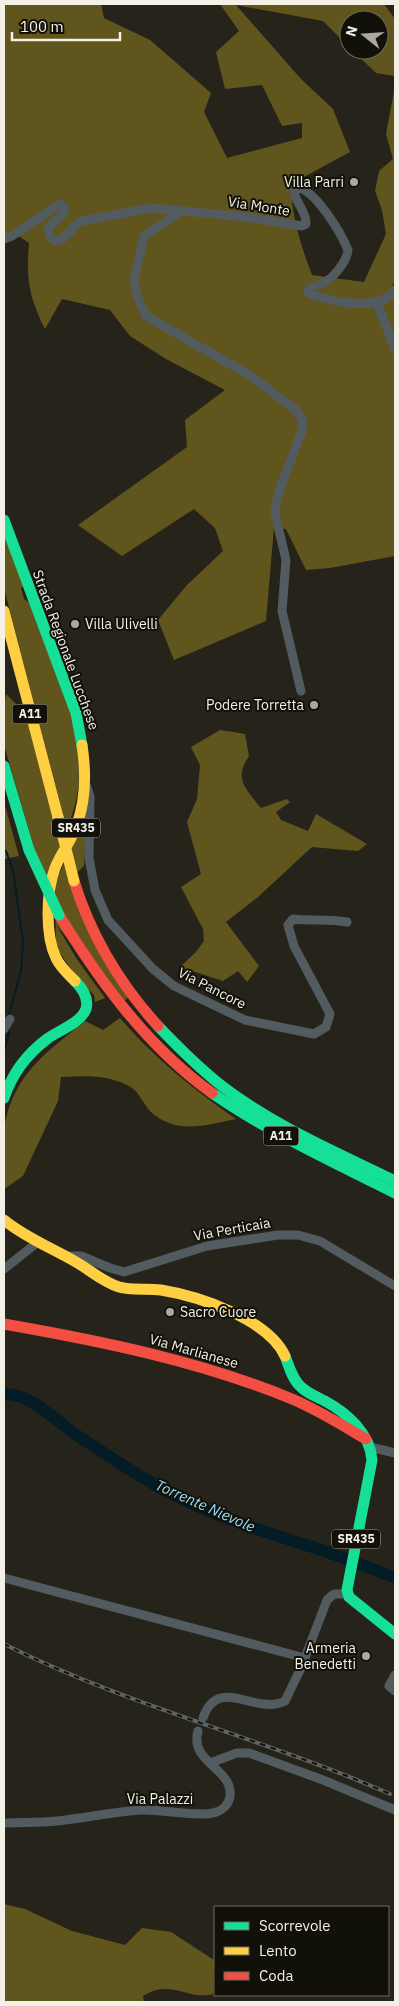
<svg xmlns="http://www.w3.org/2000/svg" width="399" height="2006" viewBox="0 0 399 2006" font-family="'IBM Plex Sans',sans-serif">
	<style>
		.forest { fill: #61551e }
		.lines { fill: none; stroke-linecap: round; stroke-linejoin: round }
		.stream { stroke: #031c25; stroke-width: 2 }
		.river { stroke: #031c25; stroke-width: 12 }
		.street { stroke: #525c60; stroke-width: 9 }
		.fast { stroke: #16e098; stroke-width: 11 }
		.slow { stroke: #ffcf43; stroke-width: 11 }
		.jam { stroke: #f24e42; stroke-width: 11 }
		.rail-casing { stroke: #5e6361; stroke-width: 4 }
		.rail { stroke: #111009; stroke-width: 2; stroke-dasharray: 5.5; stroke-linecap: butt }
		.fast-bridge { stroke: #16e098; stroke-width: 11 }
		.slow-bridge { stroke: #ffcf43; stroke-width: 11 }
		.poi-dot { fill: #aba99f; stroke: #111009; stroke-width: 2 }
		.labels { text-anchor: middle; stroke-width: 4; stroke-linejoin: round; paint-order: stroke }
		.shield { fill: #111009; stroke: #afaea4; stroke-width: 1 }
		.shield-label { font-size: 12px; font-weight: bold; fill: #f3f1e6 }
		.poi-label { font-size: 14px; fill: #f3f1e6; stroke: #111009; text-anchor: end }
		.street-label { font-size: 14px; fill: #f3f1e6; stroke: #111009 }
		.water-label { font-size: 15px; font-style: italic; fill: #9addfc; stroke: #111009 }
	</style>
	<rect width="100%" height="100%" fill="#26241a"/>
	<g class="forest">
		<path d="M4 4H101L104 18 150 40 211 93 204 112 227 158 302 138V123L282 126 262 85 225 89 216 52 239 31 220 4H384L395 19V76L376 73 352 50H379V20H349V47L323 21 236 5 301 79 333 109 350 152 291 184C291 215 301 246 312 275L364 282 386 234 382 210 375 191 379 171 393 159 386 134 395 86V279L390 293 395 300V556L330 568 306 570 286 529 274 527 266 621 174 660 158 620 187 585 223 551 215 528 194 509 122 556 78 525 187 447 185 420 225 390 166 359 130 336 110 310 62 299 45 329C29 296 26 280 29 243L17 235H4Z"/>
		<path d="M4 533 24 586 21 588 24 599 30 603C51 660 86 727 78 789 74 821 57 848 47 879L35 851 4 745V706L6 694 27 715 64 818 4 588Z"/>
		<path d="M220 730 245 734 249 756C233 779 246 789 261 808L287 799 290 802 276 812 281 820 308 831 316 814 367 844 358 851 312 847 258 897 226 922 259 966 247 982 238 971 223 981 180 967 196 952 204 941 203 929 181 887 201 874 187 822 197 799 200 765 191 747Z"/>
		<polygon points="4,802 19,856 4,859"/>
		<polygon points="87,814 84,866 69,880 129,997 123,1002 57,926 76,958 105,998 95,1002 94,995 76,977 56,947 55,883"/>
		<path d="M120 1018C155 1059 192 1088 236 1119 206 1125 176 1135 151 1112 143 1104 139 1091 129 1086 107 1074 84 1076 61 1077L58 1101 23 1176 4 1189C4 1170 1 1147 4 1128 14 1073 45 1054 85 1021L103 1030Z"/>
		<path d="M4 1904 25 1909 72 1931 125 1945 142 1928 171 1932 214 1960 213 1994C189 2001 171 1978 143 1996L144 2002H4Z"/>
	</g>
	<g class="lines">
		<g class="stream">
			<polyline points="6,851 13,870 23,942 21,971 9,1015"/>
			<polyline points="4,1052 9,1033 8,1028"/>
		</g>
		<path class="river" d="M4 1394C34 1394 54 1421 78 1436 108 1455 137 1476 168 1492 219 1519 273 1534 328 1552 350 1560 372 1570 395 1577"/>
		<g class="street">
			<polyline points="182,211 144,236 134,280 137,296 146,316 251,376 297,411 303,422 302,431 281,486 275,507 276,518 286,560 282,611 301,691"/>
			<path d="M4 239 12 236 60 204 64 207V213L52 224 48 230 51 238 57 241C69 238 70 227 81 221L151 208 246 217 302 226 306 224C307 210 292 201 295 187 314 187 341 233 348 250 347 261 335 276 325 282 319 285 312 285 308 291L309 294C332 301 380 313 395 290"/>
			<polyline points="377,303 395,349"/>
			<path d="M87 787 90 797 89 858 95 890 108 920 153 969 174 986 245 1020 314 1034 326 1027 330 1014 294 946 288 925 293 919C311 921 329 919 347 922"/>
			<polyline points="4,1029 10,1019"/>
			<polyline points="67,1256 81,1256 110,1268 124,1272 207,1246 278,1235 298,1235 320,1241 395,1286"/>
			<polyline points="4,1269 38,1242"/>
			<polyline points="370,1447 395,1453"/>
			<polyline points="4,1578 305,1658"/>
			<polyline points="395,1675 389,1686 395,1691"/>
			<path d="M203 1718C218 1674 255 1716 285 1701L301 1668 327 1600 334 1594H348"/>
			<polyline points="210,1763 237,1753 249,1753 323,1780 395,1810"/>
			<path d="M4 1823C22 1822 40 1823 57 1821 85 1818 113 1812 141 1810 162 1809 194 1817 213 1813 222 1811 229 1805 230 1796 233 1768 189 1763 198 1731"/>
		</g>
		<g class="fast">
			<polyline points="4,520 76,713 82,745"/>
			<polyline points="4,766 29,850"/>
			<path d="M158 1026C178 1047 199 1068 222 1086 274 1126 336 1152 395 1181"/>
			<path d="M212 1093C270 1133 333 1162 395 1193"/>
			<path d="M4 1098C12 1074 27 1054 47 1039 59 1030 80 1024 86 1009 89 998 83 989 75 981"/>
			<path d="M285 1356C289 1366 292 1379 301 1387 307 1393 317 1397 325 1401 347 1413 370 1433 372 1460L347 1590 349 1597 395 1634"/>
		</g>
		<g class="slow">
			<polyline points="4,611 58,817"/>
			<path d="M75 981C68 974 60 967 56 958 45 935 46 892 55 868 61 853 72 840 77 824 86 799 86 771 82 745"/>
			<path d="M4 1220C26 1238 52 1248 76 1262 90 1270 103 1282 119 1287 132 1291 147 1288 161 1290 198 1296 268 1319 285 1356"/>
		</g>
		<g class="jam">
			<path d="M74 881C91 936 120 984 158 1026"/>
			<path d="M59 915C100 982 148 1047 212 1093"/>
			<path d="M4 1324C101 1341 200 1361 292 1399 318 1410 342 1425 366 1439"/>
		</g>
		<defs>
			<path id="rail" d="M4 1644C127 1706 263 1738 390 1794"/>
		</defs>
		<use href="#rail" class="rail-casing"/>
		<use href="#rail" class="rail"/>
		<polyline class="fast-bridge" points="29,850 59,915"/>
		<polyline class="slow-bridge" points="58,817 74,881"/>
	</g>
	<g class="poi-dot">
		<circle cx="354" cy="182" r="5"/>
		<circle cx="75" cy="624" r="5"/>
		<circle cx="314" cy="705" r="5"/>
		<circle cx="170" cy="1312" r="5"/>
		<circle cx="366" cy="1656" r="5"/>
	</g>
	<g class="labels">
		<g class="shield">
			<rect x="12.5" y="704.5" width="35" height="19" rx="4"/>
			<rect x="52" y="818.5" width="48" height="19" rx="4"/>
			<rect x="263.5" y="1126.5" width="35" height="19" rx="4"/>
			<rect x="332" y="1529.5" width="48" height="19" rx="4"/>
		</g>
		<g class="shield-label">
			<text x="30" y="718">A11</text>
			<text x="76" y="832">SR435</text>
			<text x="281" y="1140">A11</text>
			<text x="356" y="1543">SR435</text>
		</g>
		<g class="poi-label">
			<text x="344" y="187">Villa Parri</text>
			<text x="85" y="629" text-anchor="start">Villa Ulivelli</text>
			<text x="304" y="710">Podere Torretta</text>
			<text x="180" y="1317" text-anchor="start">Sacro Cuore</text>
			<text x="356" y="1653">Armeria<tspan x="356" dy="16">Benedetti</tspan></text>
		</g>
		<g class="street-label">
			<text transform="translate(259 206) rotate(9)" y="5">Via Monte</text>
			<text transform="translate(66 650) rotate(70)" y="5">Strada Regionale Lucchese</text>
			<text transform="translate(212 988) rotate(27)" y="5">Via Pancore</text>
			<text transform="translate(232 1229) rotate(-10)" y="5">Via Perticaia</text>
			<text transform="translate(194 1351) rotate(16)" y="5">Via Marlianese</text>
			<text x="160" y="1804">Via Palazzi</text>
		</g>
		<g class="water-label">
			<text transform="translate(205 1506) rotate(24)" y="5">Torrente Nievole</text>
		</g>
	</g>
	<rect width="399" height="2006" fill="none" stroke="#f3f1e6" stroke-width="10"/>
	<rect x="214" y="1906" width="175" height="90" fill="#111009" stroke="#6b6a61"/>
	<rect x="224" y="1922" width="25" height="8" fill="#16e098" stroke="#6b6a61"/>
	<text x="259" y="1931" font-size="15" fill="#f3f1e6">Scorrevole</text>
	<rect x="224" y="1947" width="25" height="8" fill="#ffcf43" stroke="#6b6a61"/>
	<text x="259" y="1956" font-size="15" fill="#f3f1e6">Lento</text>
	<rect x="224" y="1972" width="25" height="8" fill="#f24e42" stroke="#6b6a61"/>
	<text x="259" y="1981" font-size="15" fill="#f3f1e6">Coda</text>
	<g transform="translate(364 35) rotate(287)"><circle r="24" fill="#111009" stroke="#6b6a61"/>
	<path d="M0-4L9 19L0 12L-9 19Z" fill="#aba99f"/>
	<text y="-8" font-size="14" font-weight="bold" text-anchor="middle" fill="#f3f1e6">N</text>
	</g>
	<path d="M12 32v8h108v-8" fill="none" stroke="#f3f1e6" stroke-width="2.5"/>
	<text x="20" y="32" font-size="15" fill="#f3f1e6" stroke="#111009" stroke-width="4" paint-order="stroke">100 m</text>
</svg>
